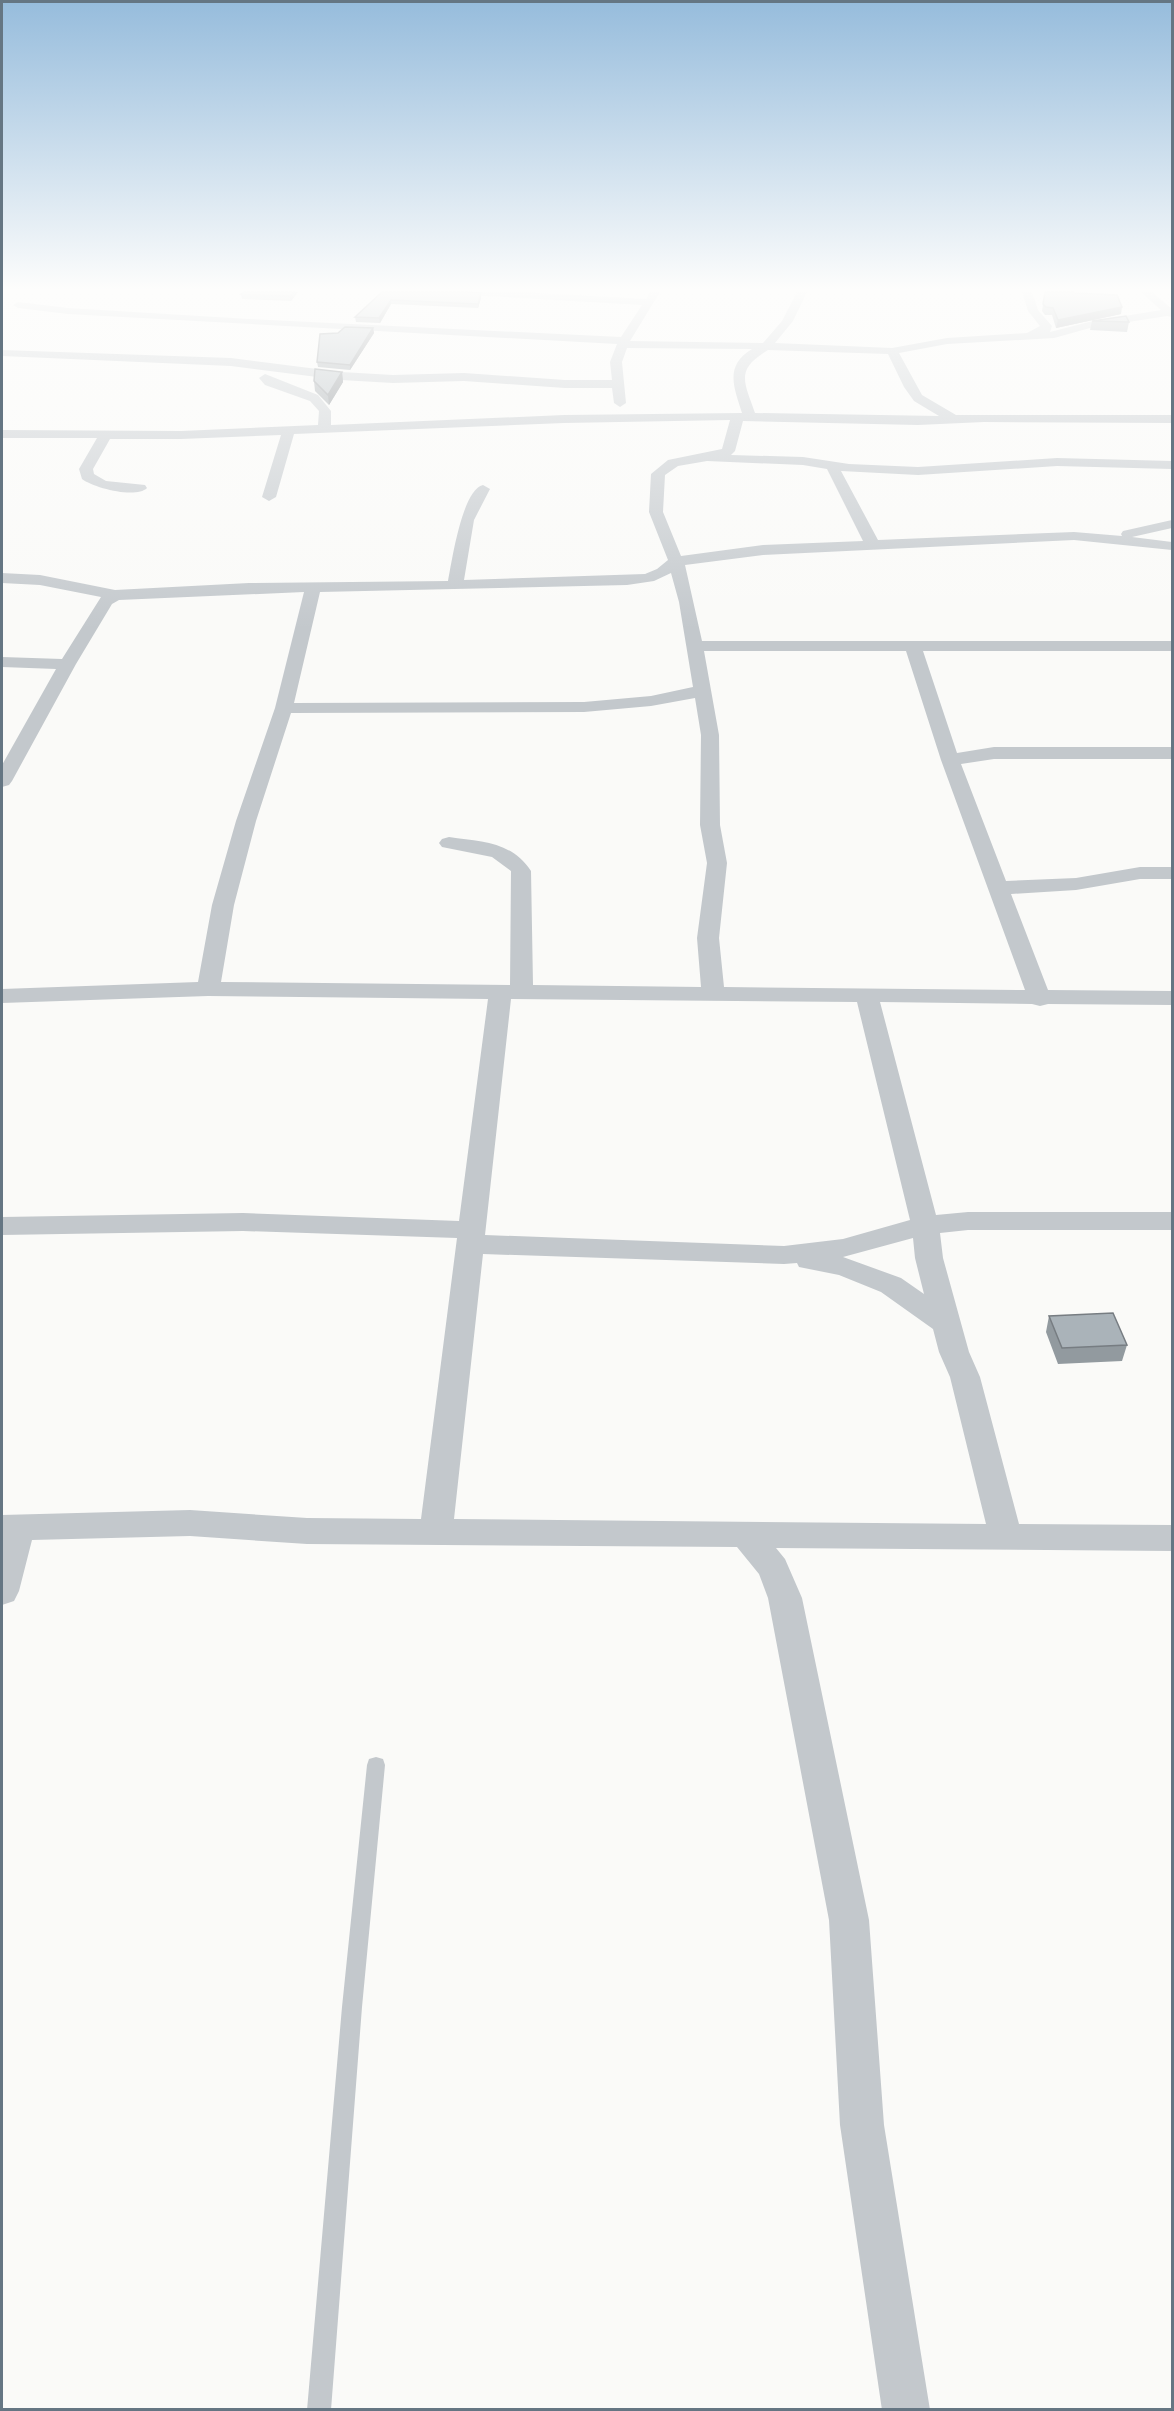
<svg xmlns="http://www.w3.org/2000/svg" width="1174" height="2411" viewBox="0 0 1174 2411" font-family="Barlow,sans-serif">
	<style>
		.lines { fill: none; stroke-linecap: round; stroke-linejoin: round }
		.lane { fill: #c3c8cc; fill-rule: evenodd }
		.street { fill: #c3c8cc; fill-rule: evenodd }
		.wall { fill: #929a9f }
		.shaded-wall { fill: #777d82 }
		.building { fill: #aab3b9; stroke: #777d82; stroke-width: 1.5 }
	</style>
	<rect width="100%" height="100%" fill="#fafaf8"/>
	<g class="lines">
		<polygon class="lane" points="376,1757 383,1759 385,1765 362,2007 331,2410 307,2410 342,2007 367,1765 369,1759"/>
		<path class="street" d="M464 292H521L646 299 650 292H660L630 341 763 343 782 321 797 292H807L793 321 775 343 892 348 947 338 1027 333 1040 326 1028 311 1022 292H1032L1038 310 1052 326 1050 332 1089 322 1161 310 1141 292H1152L1172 309V317L1167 316 1090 328 1054 338 947 344 899 353 922 395 956 415H1172V423L984 422 918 425 743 421 735 451 731 455 803 457 849 464 918 467 1057 458 1172 461V469L1057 466 918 475 841 471 878 540 1074 532 1122 536 1121 534 1123 531 1172 520V528L1132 537 1172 542V550L1074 540 763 555 685 565 702 641H1172V651H923L957 753 994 747H1172V759H994L961 764 1006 881 1076 878 1140 867H1172V879H1140L1076 890 1011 894 1048 990 1172 991V1005L1048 1004 1040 1006 1032 1004 880 1002 936 1215 968 1212H1172V1230H968L940 1233 943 1258 969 1352 980 1377 1019 1524 1172 1525V1551L776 1548 785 1559 802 1598 869 1920 884 2125 930 2410H882L840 2125 829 1920 768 1598 759 1574 737 1547 307 1544 190 1536 32 1540 19 1591 14 1601 2 1605V1515L190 1510 307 1518 421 1519 457 1238 243 1231 2 1235V1217L243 1213 459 1221 488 999 208 996 2 1003V989L198 982 212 905 236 821 275 708 304 592 119 600 112 604 76 664 12 781 9 785 2 787V765L56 669 2 667V657L62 659 101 597 40 585 2 583V573L40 575 115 590 249 583 448 581C452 561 462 490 483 485L490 489 474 520 464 580 645 574 657 569 668 560 649 512 651 474 668 460 722 449 730 420 564 423 294 434 276 497 269 501 262 497 281 435 181 439H110L93 469 94 474 106 481 145 485 147 488C136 499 94 488 82 479L79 469 97 438H2V430L181 431 318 425 319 411 310 401 265 385 259 378 265 374 318 395 331 411V425L564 415 742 413C734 387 724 366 752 349L627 348 622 362 626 403 620 407 614 403 612 388H565L464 381 393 383 341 380 231 366 2 356V350L231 358 341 372 393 375 464 373 565 380H612L610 362 617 344 68 314 18 308 13 305 18 302 68 308 249 319 621 337 642 305 469 295ZM768 350 888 354 904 387 914 401 939 416 755 413C744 381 735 370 768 350ZM707 461 803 465 827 469 863 541 763 545 681 556 663 512 665 475 678 466ZM671 573 679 602 693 687 651 696 584 702 294 703 320 592 627 585 654 581ZM704 651H906L941 760 1025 990 724 987 719 938 727 863 720 825 719 735ZM695 698 701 735 700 825 707 863 697 938 701 987 533 985 531 871C511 841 482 842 449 837L442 839 439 843 442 847 492 857 511 871 510 985 221 982 234 905 256 821 291 713 584 712 651 706ZM511 999 857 1002 910 1220 843 1239 784 1246 485 1235ZM913 1238 915 1258 924 1294 901 1278 843 1257ZM483 1254 784 1264 797 1263 799 1267 839 1275 881 1292 933 1329 939 1352 950 1377 986 1524 454 1519Z"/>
	</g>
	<g class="wall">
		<polygon points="298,292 291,301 242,299 241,294"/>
		<polygon points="382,292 481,298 478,308 391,304 380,323 356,322 355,317"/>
		<polygon points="1045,292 1074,293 1121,314 1056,328 1052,315 1045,315 1042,311"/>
		<polygon points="1092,321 1129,322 1127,332 1090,330"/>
		<polygon points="373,328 374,333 350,370 318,367 317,362 338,333"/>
		<polygon points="342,372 343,382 329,405 315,391 314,381"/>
		<polygon points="1049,1316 1127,1345 1122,1361 1058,1364 1046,1332"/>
	</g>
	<g class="shaded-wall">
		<polygon points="294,292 298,292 291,301 290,296"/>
		<polygon points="481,293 481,298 478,308 478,304"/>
		<polygon points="391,300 391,304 380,323 379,318"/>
		<polygon points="1122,307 1121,314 1056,328 1058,320"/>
		<polygon points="373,328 374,333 350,370 350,365"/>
		<polygon points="342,372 343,382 329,405 328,395"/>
	</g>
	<g class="building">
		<polygon points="244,292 294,292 290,296 241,294"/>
		<polygon points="382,292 467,292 481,293 478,304 391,300 379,318 355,317"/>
		<polygon points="1045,292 1073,292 1074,293 1117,295 1122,307 1058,320 1053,308 1046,307 1043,304"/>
		<polygon points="1126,316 1129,322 1092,321"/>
		<polygon points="345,327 373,328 350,365 317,362 320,334 338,333"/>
		<polygon points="315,369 342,372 328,395 314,381"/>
		<polygon points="1113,1313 1127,1345 1062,1348 1049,1316"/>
	</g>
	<linearGradient id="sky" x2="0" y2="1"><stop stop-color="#96bcdc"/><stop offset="0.46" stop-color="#fdfdfc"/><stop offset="1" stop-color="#fdfdfc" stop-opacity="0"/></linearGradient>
	<rect width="1174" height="629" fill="url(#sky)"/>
	<rect width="1174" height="2411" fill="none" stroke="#657683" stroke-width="6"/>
</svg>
